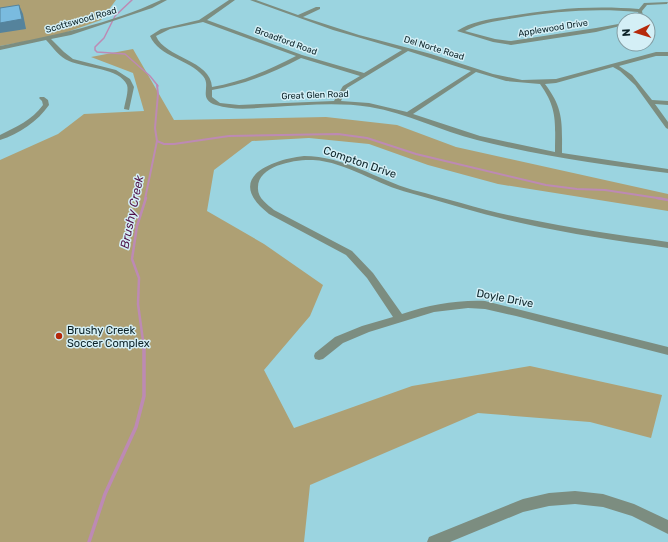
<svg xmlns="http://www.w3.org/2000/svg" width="668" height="542" viewBox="0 0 668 542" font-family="Rubik,sans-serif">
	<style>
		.green { fill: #aea074 }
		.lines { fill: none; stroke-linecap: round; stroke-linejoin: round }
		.stream-far3 { stroke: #bd8ab4; stroke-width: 1.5 }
		.stream-far2 { stroke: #bd8ab4; stroke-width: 2 }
		.stream-far1 { stroke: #bd8ab4; stroke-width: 2.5 }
		.stream { stroke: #bd8ab4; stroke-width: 3.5 }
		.minor { fill: #7c8d80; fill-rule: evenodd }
		.shaded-wall { fill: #55839c }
		.building { fill: #7abbdf; stroke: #55839c }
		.poi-dot { fill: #b5290b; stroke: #d4eff6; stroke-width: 1.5 }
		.labels { text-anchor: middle; stroke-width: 3; stroke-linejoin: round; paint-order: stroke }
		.far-street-label { font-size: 9px; fill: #0b2227; stroke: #d4eff6 }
		.street-label { font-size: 11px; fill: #0b2227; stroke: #d4eff6 }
		.poi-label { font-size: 11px; fill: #0b2227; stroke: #d4eff6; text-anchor: start }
		.water-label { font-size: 12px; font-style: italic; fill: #501349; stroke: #d4eff6 }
	</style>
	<rect width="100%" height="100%" fill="#9bd4e0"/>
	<g class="green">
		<polygon points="0,0 116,0 101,20 56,36 0,46"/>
		<polygon points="133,49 174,120 326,117 397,125 456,147 668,194 668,211 498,184 428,165 369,144 309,138 252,141 214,170 207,211 264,244 323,285 310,316 264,370 294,428 412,386 530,366 662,395 651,438 590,422 478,413 310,485 304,542 0,542 0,160 58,134 84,114 144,111 133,73 91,57"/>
	</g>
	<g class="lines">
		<polyline class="stream-far3" points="132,0 115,16 104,38 95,47 95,50 97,52 125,54 150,76 158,86"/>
		<g class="stream-far2">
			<polyline points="157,141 164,144 174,144 229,136 338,134 367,138 416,154 546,185 577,189 605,190 664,199"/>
			<polyline points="145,199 157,141 155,128 158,94 157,85"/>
		</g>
		<g class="stream-far1">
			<polyline points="657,198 668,200"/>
			<polyline points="144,348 138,304 139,278 132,259 137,226 146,198"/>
		</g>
		<polyline class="stream" points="89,542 105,494 136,427 144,396 144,347"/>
		<g class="minor">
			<path d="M161 0H167L152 8 71 35 51 39 64 52 73 59 116 70 130 79 134 87 129 110 124 109C125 102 129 91 127 85 120 68 84 68 69 61 59 57 53 47 46 40L0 50V46C55 35 110 24 161 0Z"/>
			<path d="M229 0H235L207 20 302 55 364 73 402 50 333 30 250 0H256L298 15 316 7H320V9L303 17 359 35 431 54 493 74 522 80 556 79 656 52H668V56H656L619 66 632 75 652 100 668 101V105L655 104 668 122V129L666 128 635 85 620 71 613 67 556 83 545 84C564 109 562 123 562 153L668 169V173C604 165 540 156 477 140 441 131 407 113 370 107 339 102 305 105 273 107 255 108 234 111 216 105 197 99 212 86 203 76 189 59 159 57 150 36L161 29 199 20ZM203 22 296 56C269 70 242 82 212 87 211 60 165 58 156 36L170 29ZM408 51 471 71 407 112 369 103 341 101 347 88ZM301 58 360 76 343 86 334 101 239 105 220 103 212 97V90C244 85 272 73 301 58ZM476 72 506 81 540 84C558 109 555 123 555 152L480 136 413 114Z"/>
			<path d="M668 2 667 4 647 5 642 11 643 16 639 20H634L639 16 638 12C597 8 556 11 515 18 498 21 481 23 465 31L495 39 511 41 596 28 624 23V25L596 32 511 45 493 42 457 31C470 22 489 19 504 17 549 9 593 5 639 9L644 3Z"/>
			<path d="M40 97H44L48 100 49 105C38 121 19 134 0 140V135C16 127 32 120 43 105L42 101 39 98Z"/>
			<path d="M304 156C344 156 376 179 413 190 449 199 485 211 522 218 570 228 619 235 668 242V248C619 241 570 234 521 223 484 215 447 203 410 193 377 185 347 162 313 160 297 159 258 165 258 187 257 198 267 204 274 210L352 251 373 273 402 314C430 305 455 300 485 301L668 347V355L516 316 485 309 468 308 434 312 369 332 343 343 323 359 319 360 315 359 314 356 315 353 335 337 362 326 393 317 367 278 346 255 269 214C224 179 269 160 304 156Z"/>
			<polygon points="575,491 603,494 634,504 668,520 668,534 632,516 603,507 575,504 549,506 523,512 450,542 427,542 429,537 523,499 549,493"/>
		</g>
	</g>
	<polygon class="shaded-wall" points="19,5 23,14 26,29 0,33 0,23"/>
	<polygon class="building" points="19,5 22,19 0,23 0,8"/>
	<circle class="poi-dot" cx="59" cy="336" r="4"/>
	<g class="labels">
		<g class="far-street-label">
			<text transform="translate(81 20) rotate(-16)" y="3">Scottswood Road</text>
			<text transform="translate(553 28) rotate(-9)" y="3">Applewood Drive</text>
			<text transform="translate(286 41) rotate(20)" y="3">Broadford Road</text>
			<text transform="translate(434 48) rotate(17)" y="3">Del Norte Road</text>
			<text transform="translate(315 95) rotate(-2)" y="3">Great Glen Road</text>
		</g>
		<g class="street-label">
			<text transform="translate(360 162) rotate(19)" y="4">Compton Drive</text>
			<text transform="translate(505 298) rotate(11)" y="4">Doyle Drive</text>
		</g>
		<g class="poi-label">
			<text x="67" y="334">Brushy Creek<tspan x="67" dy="13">Soccer Complex</tspan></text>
		</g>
		<g class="water-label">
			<text transform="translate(132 212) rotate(-78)" y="4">Brushy Creek</text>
		</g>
	</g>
	<g transform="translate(636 32) rotate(266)"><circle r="19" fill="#d4eff6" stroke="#849da3"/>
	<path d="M0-3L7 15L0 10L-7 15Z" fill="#b5290b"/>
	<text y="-6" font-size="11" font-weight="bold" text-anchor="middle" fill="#0b2227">N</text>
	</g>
</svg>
